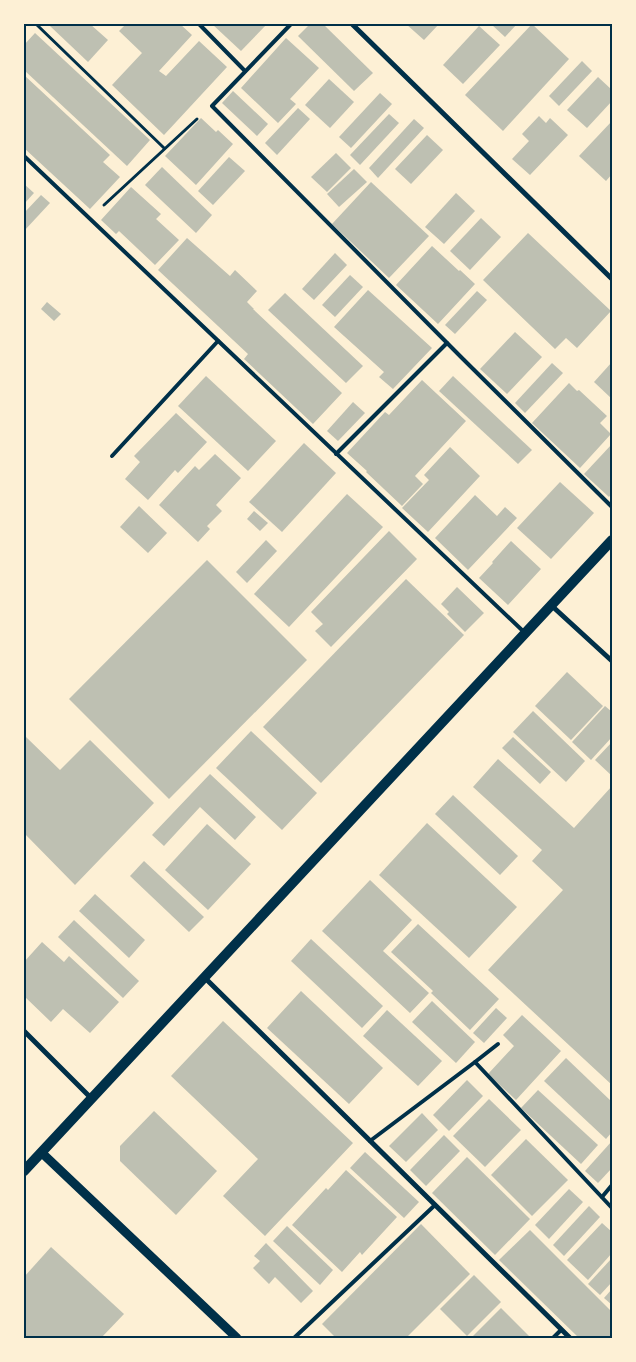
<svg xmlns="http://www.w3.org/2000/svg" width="636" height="1362" viewBox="0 0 636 1362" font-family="Cabin,sans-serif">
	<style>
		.building { fill: #bec0b2 }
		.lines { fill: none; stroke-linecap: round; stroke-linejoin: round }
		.path { stroke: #003049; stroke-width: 3 }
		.service { stroke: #003049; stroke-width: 4 }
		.minor { stroke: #003049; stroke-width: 5 }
		.tertiary { stroke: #003049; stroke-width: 9 }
		.secondary { stroke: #003049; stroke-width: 10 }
		.neatline { fill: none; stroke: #003049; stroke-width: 2 }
	</style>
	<rect width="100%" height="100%" fill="#fdf0d5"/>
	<g class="building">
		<polygon points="52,24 90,24 108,40 88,62 50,26"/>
		<polygon points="126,24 180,24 192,35 159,71 166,76 199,41 227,67 164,135 112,85 142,53 119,31"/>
		<polygon points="212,24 267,24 241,51"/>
		<polygon points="310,24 323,24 373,73 354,91 298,36"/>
		<polygon points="406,24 439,24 424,40"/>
		<polygon points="491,24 517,24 505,37"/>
		<polygon points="532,24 569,59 503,131 465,95"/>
		<polygon points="479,26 500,45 463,84 443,65"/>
		<polygon points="35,33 150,140 127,166 24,70 24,45"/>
		<polygon points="286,38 319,68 290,99 296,104 278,123 241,88"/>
		<polygon points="582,61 592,71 559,106 549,96"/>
		<polygon points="24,75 110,155 103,162 120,177 90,209 24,148"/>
		<polygon points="598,77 612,90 612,101 587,128 567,110"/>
		<polygon points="329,79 354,102 330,128 305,105"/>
		<polygon points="233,91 268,124 257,136 222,103"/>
		<polygon points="380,93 392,104 351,148 339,137"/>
		<polygon points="298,108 310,119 277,155 265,143"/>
		<polygon points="389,114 399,123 360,165 350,155"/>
		<polygon points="539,116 546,123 550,118 568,135 530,175 512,159 529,141 522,134"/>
		<polygon points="201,118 216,132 218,130 233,144 196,185 165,156"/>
		<polygon points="414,119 424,128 378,178 369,168"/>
		<polygon points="612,121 612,174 606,181 579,156"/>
		<polygon points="427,135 443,150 411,184 395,169"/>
		<polygon points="336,153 351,168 327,192 311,177"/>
		<polygon points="229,157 245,171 213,205 198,191"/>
		<polygon points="162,167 212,215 196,233 145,185"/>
		<polygon points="354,169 367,182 339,207 327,194"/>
		<polygon points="371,182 429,236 389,278 332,224"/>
		<polygon points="24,184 34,193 24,204"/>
		<polygon points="131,187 161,214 156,219 179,240 155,265 119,231 116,234 101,220"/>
		<polygon points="456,193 475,211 444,244 425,227"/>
		<polygon points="41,195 50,203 24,231 24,213"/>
		<polygon points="481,218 501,237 470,270 450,251"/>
		<polygon points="528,233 611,311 577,348 566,338 555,349 483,280"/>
		<polygon points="187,238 230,276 235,270 257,291 247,302 254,309 253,309 342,393 313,424 244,359 248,354 158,270"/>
		<polygon points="432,246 459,271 460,270 475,284 438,324 396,285"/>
		<polygon points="335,253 347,265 314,300 302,289"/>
		<polygon points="350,275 363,287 335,317 322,305"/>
		<polygon points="368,290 432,348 393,389 379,377 384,372 334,327"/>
		<polygon points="477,291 487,300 455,334 445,325"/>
		<polygon points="285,293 363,366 346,383 268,310"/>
		<polygon points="47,302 61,314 54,321 41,309"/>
		<polygon points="515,332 542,357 507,394 480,369"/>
		<polygon points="612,362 612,399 594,382"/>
		<polygon points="552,363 563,373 525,413 515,403"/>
		<polygon points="206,376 276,441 248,471 178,406"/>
		<polygon points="453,376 532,450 518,464 439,391"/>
		<polygon points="422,380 466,421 415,476 423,484 402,506 366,472 367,471 347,453 385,412 389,415"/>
		<polygon points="569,383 577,391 579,390 607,416 600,423 611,434 580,468 532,423"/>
		<polygon points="353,402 365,413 338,441 327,431"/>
		<polygon points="176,413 207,442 178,473 175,470 148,500 125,479 140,462 134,456"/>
		<polygon points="304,443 336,473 282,532 249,502"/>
		<polygon points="612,444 612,493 609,497 584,474"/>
		<polygon points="450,447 480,476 428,532 402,508 429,480 424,475"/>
		<polygon points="215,454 241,478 216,505 222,511 207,526 210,529 198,542 159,505 195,466 199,470"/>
		<polygon points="560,482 594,513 551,559 517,528"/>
		<polygon points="347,494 383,527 289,627 254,594"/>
		<polygon points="475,495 497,516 505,507 517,518 468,570 435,538"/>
		<polygon points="139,506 167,533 148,553 120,527"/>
		<polygon points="254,511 268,523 260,531 247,519"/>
		<polygon points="389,531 417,559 331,647 315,631 323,624 311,612"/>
		<polygon points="266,540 277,551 247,583 236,572"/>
		<polygon points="511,541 541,569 508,605 479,578 493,563 492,562"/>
		<polygon points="207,560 307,660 169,799 69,699"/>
		<polygon points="406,579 464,635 321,783 263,727"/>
		<polygon points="457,587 484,613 465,632 447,614 449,612 441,604"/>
		<polygon points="567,672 603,706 571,740 535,706"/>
		<polygon points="605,706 612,712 612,737 591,760 572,742"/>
		<polygon points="533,711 585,761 566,782 513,732"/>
		<polygon points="251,731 317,793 282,830 216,768"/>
		<polygon points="26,737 60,770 90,740 154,803 75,885 24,833 24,739"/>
		<polygon points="513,737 551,772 540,784 502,748"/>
		<polygon points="612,742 612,776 595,760"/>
		<polygon points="498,759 574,828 612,786 612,1085 488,970 563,890 532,861 542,850 473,787"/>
		<polygon points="210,774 256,817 235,840 200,807 164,846 152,835"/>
		<polygon points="453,795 518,856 500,875 435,814"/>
		<polygon points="427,823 517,907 469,958 379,875"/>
		<polygon points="207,824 251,864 208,910 165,870"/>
		<polygon points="144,861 204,917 189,932 130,876"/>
		<polygon points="370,880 412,920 383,951 429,993 410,1013 322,931"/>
		<polygon points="95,894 145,940 129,958 79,911"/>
		<polygon points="74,920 139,981 123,998 58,937"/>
		<polygon points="418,924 499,999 470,1030 431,993 433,991 391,952"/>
		<polygon points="311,939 383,1006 362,1028 291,961"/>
		<polygon points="42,942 64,962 69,956 119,1002 90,1033 63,1009 51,1022 24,996 24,962"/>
		<polygon points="301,991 383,1068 349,1104 267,1028"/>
		<polygon points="432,1001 475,1042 456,1063 412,1022"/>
		<polygon points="496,1008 507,1018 484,1043 473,1033"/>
		<polygon points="387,1010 442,1061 418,1086 363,1036"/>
		<polygon points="522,1015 561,1051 516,1100 488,1074 514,1046 503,1035"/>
		<polygon points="223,1021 353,1143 265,1236 223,1196 258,1159 171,1076"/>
		<polygon points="566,1058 612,1102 612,1132 606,1139 544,1081"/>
		<polygon points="467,1080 483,1096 449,1131 433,1115"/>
		<polygon points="538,1090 598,1145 581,1164 521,1108"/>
		<polygon points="489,1099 521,1130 485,1167 453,1136"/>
		<polygon points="154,1111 217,1171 176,1215 120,1161 120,1146"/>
		<polygon points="422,1113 438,1130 406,1162 389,1146"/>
		<polygon points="444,1135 460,1151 426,1186 410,1170"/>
		<polygon points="526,1139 568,1180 532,1216 491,1175"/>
		<polygon points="612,1141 612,1168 598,1183 585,1171"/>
		<polygon points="365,1152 419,1202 404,1218 350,1168"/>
		<polygon points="467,1157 530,1219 495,1255 432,1193"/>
		<polygon points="346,1170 397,1217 362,1255 360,1252 342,1272 292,1225 326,1188 328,1190"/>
		<polygon points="569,1189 583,1202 549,1239 535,1225"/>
		<polygon points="589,1206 600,1217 564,1256 553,1245"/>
		<polygon points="602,1223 612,1232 612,1253 588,1280 567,1260"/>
		<polygon points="421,1224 470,1274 406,1338 336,1338 322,1324"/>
		<polygon points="287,1226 333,1270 320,1285 273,1241"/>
		<polygon points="530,1230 612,1312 612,1338 579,1338 499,1260"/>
		<polygon points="266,1243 313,1291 301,1303 275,1277 269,1284 253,1268 260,1261 254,1256"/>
		<polygon points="51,1247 124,1314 101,1338 24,1338 24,1277"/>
		<polygon points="612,1258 612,1282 600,1295 588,1284"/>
		<polygon points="474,1275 501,1302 467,1336 440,1309"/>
		<polygon points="612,1289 612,1305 604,1298"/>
		<polygon points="501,1308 531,1338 471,1338"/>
	</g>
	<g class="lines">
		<g class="path">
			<polyline points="36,24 164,148"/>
			<polyline points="104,205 197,119"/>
		</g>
		<g class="service">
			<polyline points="199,24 245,71"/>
			<polyline points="291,24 212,106 461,357 612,507"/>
			<polyline points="24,156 524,632"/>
			<polyline points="336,454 447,343"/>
			<polyline points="112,456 218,341"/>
			<polyline points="475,1062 498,1044"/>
			<polyline points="370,1141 475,1062 612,1208"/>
			<polyline points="602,1197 612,1185"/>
			<polyline points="294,1338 435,1205"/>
			<polyline points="553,1338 561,1330"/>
		</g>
		<g class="minor">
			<polyline points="352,24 612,279"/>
			<polyline points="552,606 612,661"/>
			<polyline points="204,977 570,1338"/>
			<polyline points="24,1031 91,1098"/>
		</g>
		<polyline class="tertiary" points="42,1153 237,1338"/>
		<polyline class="secondary" points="24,1171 612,540"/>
	</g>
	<rect width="636" height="1362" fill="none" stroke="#fdf0d5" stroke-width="50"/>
	<rect x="25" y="25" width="586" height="1312" class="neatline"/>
</svg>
